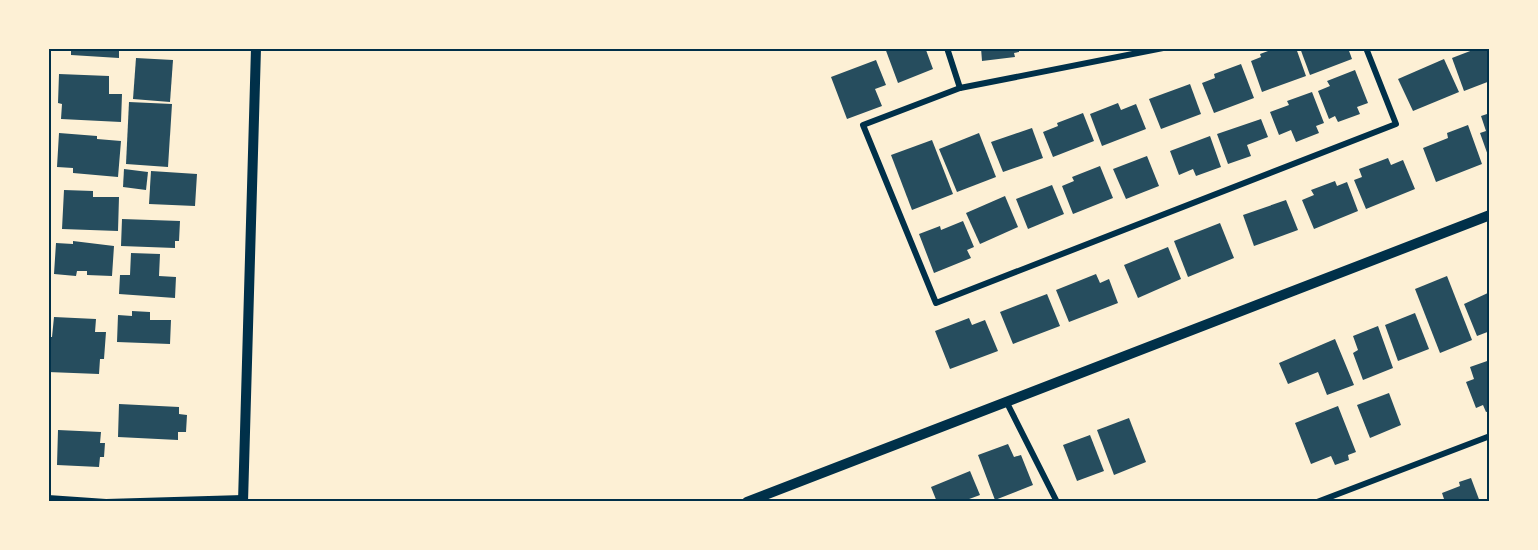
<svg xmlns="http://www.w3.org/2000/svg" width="1538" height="550" viewBox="0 0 1538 550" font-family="'Fira Sans Condensed',sans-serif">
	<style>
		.building { fill: #264d5e }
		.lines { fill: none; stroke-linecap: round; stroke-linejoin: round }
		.minor { stroke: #003049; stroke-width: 6 }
		.tertiary { stroke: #003049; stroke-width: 10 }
		.neatline { fill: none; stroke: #003049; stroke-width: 2 }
	</style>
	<rect width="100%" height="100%" fill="#fdf0d5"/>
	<g class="building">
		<polygon points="71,48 119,48 119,58 71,55"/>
		<polygon points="885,48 932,48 926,50 933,69 898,83"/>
		<polygon points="981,48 1019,48 1019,52 1014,53 1015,57 982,61"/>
		<polygon points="1276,48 1282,48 1283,51 1296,48 1306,76 1262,92 1251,61 1261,57 1260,54"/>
		<polygon points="1300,48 1348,48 1352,59 1310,75"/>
		<polygon points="1478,48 1490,48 1490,81 1464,91 1452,58"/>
		<polygon points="136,58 173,60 170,102 133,99"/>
		<polygon points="1444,59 1459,92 1413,111 1398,79"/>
		<polygon points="876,60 886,85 875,89 882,106 847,119 831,77"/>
		<polygon points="1241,64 1254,98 1214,113 1202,83 1215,78 1214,74"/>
		<polygon points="1355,70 1368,103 1357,107 1360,114 1338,122 1335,116 1329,119 1318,91 1330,86 1327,81"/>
		<polygon points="59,74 109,76 109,94 122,94 121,122 61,119 62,104 58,103"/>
		<polygon points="1190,84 1201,114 1161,129 1149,99"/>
		<polygon points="1312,92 1324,123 1316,126 1319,133 1296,142 1291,130 1279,135 1270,112 1289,105 1287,101"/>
		<polygon points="129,102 172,104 168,167 126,164"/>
		<polygon points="1118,103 1121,110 1136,104 1146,129 1102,146 1090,114"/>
		<polygon points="1083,113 1094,141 1053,157 1043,132 1058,126 1057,123"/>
		<polygon points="1490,113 1490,161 1480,133 1486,131 1481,116"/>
		<polygon points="1261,119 1268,137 1247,145 1251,156 1228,164 1217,134"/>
		<polygon points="1468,125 1482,164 1436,182 1423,148 1448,138 1447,133"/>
		<polygon points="1032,128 1043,158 1003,172 991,142"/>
		<polygon points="59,133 97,136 97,139 121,141 118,177 73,173 73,168 57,167"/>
		<polygon points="979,133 996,177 957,192 939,149"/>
		<polygon points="1210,136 1221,167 1196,176 1193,169 1179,175 1170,151"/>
		<polygon points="932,140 953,194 912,210 891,155"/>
		<polygon points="1147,156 1159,186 1126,199 1113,169"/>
		<polygon points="1388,158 1391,165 1403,160 1415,189 1366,209 1354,180 1362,177 1359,169"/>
		<polygon points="1100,166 1113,198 1073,214 1062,186 1074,181 1072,177"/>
		<polygon points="124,169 148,172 146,190 123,187"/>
		<polygon points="151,171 197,174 195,206 149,204"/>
		<polygon points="1335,181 1337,186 1347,182 1358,211 1314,229 1302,200 1314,195 1311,190"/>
		<polygon points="1052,185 1064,214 1028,229 1016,199"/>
		<polygon points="64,190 93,191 93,197 119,197 118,231 62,229"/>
		<polygon points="1005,196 1018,227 980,244 966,213"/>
		<polygon points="1286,200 1298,230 1254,246 1243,215"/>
		<polygon points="122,219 180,221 179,241 175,241 175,248 121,246"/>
		<polygon points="963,221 974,247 967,250 971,258 934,273 919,234 940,226 941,230"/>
		<polygon points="1220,223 1234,258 1188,277 1174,241"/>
		<polygon points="73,241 114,246 112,276 87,275 87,271 77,271 76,276 54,274 56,243 73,244"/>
		<polygon points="1168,247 1181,279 1138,298 1124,265"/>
		<polygon points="131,253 160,254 159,276 176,277 175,298 119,294 120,275 130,275"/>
		<polygon points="1096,274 1100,283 1109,279 1118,303 1069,322 1056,290"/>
		<polygon points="1447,276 1472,340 1440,353 1415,289"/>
		<polygon points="1490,292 1490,331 1477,336 1464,304"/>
		<polygon points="1047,294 1060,326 1013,344 1000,312"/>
		<polygon points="132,311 150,312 150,320 171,320 170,344 117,342 118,315 132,316"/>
		<polygon points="1415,313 1429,349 1398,361 1385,325"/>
		<polygon points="54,317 96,319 95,332 106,332 104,359 100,359 99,374 48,372 48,337 52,337"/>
		<polygon points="969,318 972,325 985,320 998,351 950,369 935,331"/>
		<polygon points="1378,326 1393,368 1363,380 1353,353 1358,350 1353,336"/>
		<polygon points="1335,339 1354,385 1327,395 1318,372 1288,384 1279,363"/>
		<polygon points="1490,360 1490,411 1486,412 1483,405 1476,408 1466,382 1474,379 1470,367"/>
		<polygon points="1389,393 1401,425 1370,438 1357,405"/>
		<polygon points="119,404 179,407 179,414 187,415 186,432 178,432 178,440 118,437"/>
		<polygon points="1338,406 1356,452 1348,455 1349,460 1335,465 1331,456 1311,464 1295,423"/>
		<polygon points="1129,418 1146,462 1114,475 1097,430"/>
		<polygon points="58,430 101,432 100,443 105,443 104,457 100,457 99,467 57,465"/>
		<polygon points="1090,435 1104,471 1077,481 1063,445"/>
		<polygon points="1008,444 1014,457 1021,455 1033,485 995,500 978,455"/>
		<polygon points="970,471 980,495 961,502 937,502 931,487"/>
		<polygon points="1471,478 1480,502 1445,502 1442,493 1460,486 1459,482"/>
	</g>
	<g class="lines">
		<g class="minor">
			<polyline points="947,48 960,88"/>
			<polyline points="1163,48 960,88 863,125 936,303 1396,124 1366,48"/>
			<polyline points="1006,401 1057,502"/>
			<polyline points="48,498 106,502 243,498"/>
			<polyline points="1317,502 1490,436"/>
		</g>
		<g class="tertiary">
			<polyline points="243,502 256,48"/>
			<polyline points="747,502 1490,215"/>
		</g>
	</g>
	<rect width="1538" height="550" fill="none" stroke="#fdf0d5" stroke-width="99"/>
	<rect x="50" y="50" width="1438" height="450" class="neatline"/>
</svg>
